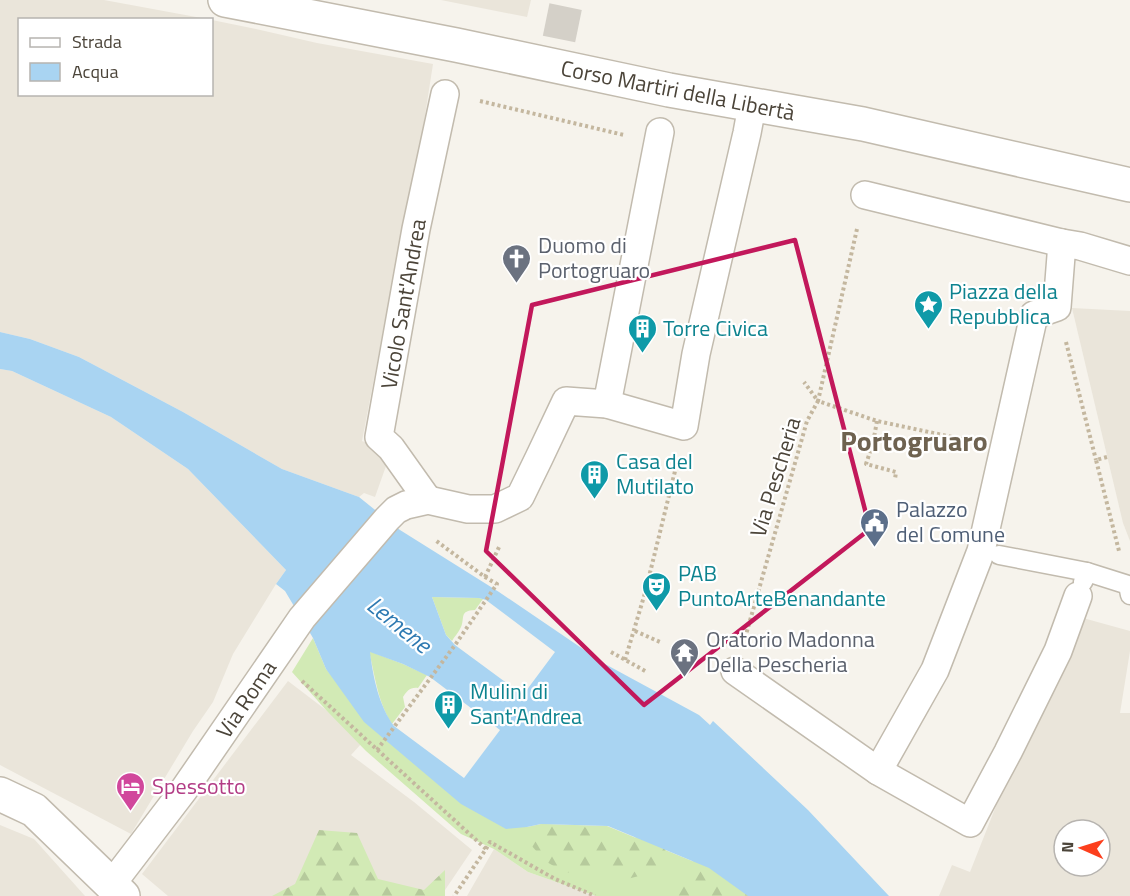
<svg xmlns="http://www.w3.org/2000/svg" width="1130" height="896" viewBox="0 0 1130 896" font-family="'Titillium Web',sans-serif">
	<style>
		.residential { fill: #eae5da; fill-rule: evenodd }
		.grass { fill: #d2eab5 }
		.forest { fill: url(#forest-firs) }
		.water { fill: #a9d4f2; fill-rule: evenodd }
		.lines { fill: none; stroke-linecap: round; stroke-linejoin: round }
		.minor-tunnel { stroke: #d4d0c8; stroke-width: 33; stroke-dasharray: 33 16; stroke-linecap: butt }
		.service-casing { stroke: #c2bbae; stroke-width: 21 }
		.pedestrian-casing { stroke: #c2bbae; stroke-width: 30 }
		.minor-casing { stroke: #c2bbae; stroke-width: 36 }
		.path { stroke: #c4b79f; stroke-width: 4; stroke-dasharray: 3 3; stroke-linecap: butt }
		.service { stroke: #fff; stroke-width: 18 }
		.pedestrian { stroke: #fff; stroke-width: 27 }
		.minor { stroke: #fff; stroke-width: 33 }
		.marked { fill: none; stroke: #c2185b; stroke-width: 4.5; stroke-linejoin: round }
		.labels { text-anchor: middle; stroke-width: 4.5; stroke-linejoin: round; paint-order: stroke }
		.street-label { font-size: 22px; fill: #4b4439; stroke: #fff }
		.worship-label { font-size: 22px; fill: #5b616d; stroke: #fff; text-anchor: start }
		.culture-label { font-size: 22px; fill: #0d838f; stroke: #fff; text-anchor: start }
		.service-label { font-size: 22px; fill: #4e5e75; stroke: #fff; text-anchor: start }
		.hotel-label { font-size: 22px; fill: #b23c85; stroke: #fff; text-anchor: start }
		.water-label { font-size: 24px; font-style: italic; fill: #2e7ab2; stroke: #fff }
		.district-label { font-size: 28px; font-weight: bold; fill: #6e6250; stroke: #fff }
	</style>
	<defs>
		<pattern id="forest-firs" width="22" height="20" patternUnits="userSpaceOnUse" patternTransform="scale(1.5)"><rect width="22" height="20" fill="#d2eab5"/><path d="M5 1l3.5 6h-7zM16 11l3.5 6h-7z" fill="#b6ca9c"/></pattern>
	</defs>
	<rect width="100%" height="100%" fill="#f6f3ec"/>
	<g class="residential">
		<polygon points="0,0 104,0 207,19 20,20 20,94 212,94 212,20 256,29 317,43 433,64 416,173 402,232 362,441 391,452 375,497 364,493 359,497 282,469 183,412 79,357 30,339 0,332"/>
		<polygon points="441,0 531,0 527,17"/>
		<polygon points="1072,308 1130,311 1130,541 1123,523"/>
		<polygon points="0,369 12,371 111,417 188,469 286,570 276,584 233,654 213,702 193,731 131,834 0,765"/>
		<path d="M1083 618 1130 631V651L1120 713H1130V896H939L952 865 970 872 1024 735ZM1064 830H1100V866H1064Z"/>
		<polygon points="288,681 326,710 362,743 351,755 414,802 472,850 441,896 168,896 142,874"/>
		<polygon points="0,825 34,839 85,896 0,896"/>
		<polygon points="494,849 528,872 596,896 467,896"/>
	</g>
	<g class="grass">
		<path d="M432 597 479 598 483 599 475 610C459 611 465 617 461 627 459 632 454 637 452 641L446 635Z"/>
		<polygon points="313,638 326,669 385,739 527,827 541,824 607,826 709,868 748,896 596,896 528,872 494,849 461,834 366,751 326,710 292,672"/>
		<path d="M369 651 403 664 427 675 418 688C410 687 407 691 403 697L405 707 392 724C378 703 375 676 369 651Z"/>
	</g>
	<g class="forest">
		<polygon points="541,824 582,826 604,835 616,849 648,830 667,842 663,862 643,875 615,882 599,865 566,873 545,861 531,845 534,833"/>
		<polygon points="319,830 357,833 378,879 424,890 445,870 445,896 272,896 295,884"/>
		<polygon points="698,852 770,896 664,896 664,894 679,886"/>
	</g>
	<path class="water" d="M0 332 30 339 79 357 183 412 282 469 359 497 400 530 499 592 605 664 699 715 710 725 713 721 808 810 889 896H748L709 868 608 826 541 824 527 827 506 829 461 804 364 722 326 669 313 638 285 591 276 584 286 570 188 469 111 417 12 371 0 369ZM432 597 479 598 486 600 555 652 523 695 455 645 446 635ZM370 652 403 664 430 677 500 730 464 778 394 726C379 706 373 677 370 652Z"/>
	<g class="lines">
		<polyline class="minor-tunnel" points="559,39 567,0"/>
		<defs>
			<g id="service">
				<polyline points="999,555 1087,572"/>
				<polyline points="1083,582 1087,572 1128,585 1130,595"/>
			</g>
			<g id="pedestrian">
				<polyline points="865,195 1062,243"/>
				<polyline points="607,404 660,132"/>
				<polyline points="428,500 391,448 379,437 416,229 445,94"/>
				<polyline points="735,671 878,771 970,823 1008,752 1058,651 1078,596"/>
				<polyline points="878,771 935,670 981,551 1034,315 1057,307 1062,243 1080,246 1130,261"/>
				<polyline points="111,885 183,791 302,618 387,519 396,510 406,505 428,500 468,509 495,509 520,497 539,458 566,401 607,404 684,426 696,354 747,133 752,106"/>
			</g>
			<g id="minor">
				<polyline points="225,0 456,45 669,90 863,124 1130,185"/>
				<polyline points="0,794 34,810 123,896"/>
			</g>
		</defs>
		<use href="#service" class="service-casing"/>
		<use href="#pedestrian" class="pedestrian-casing"/>
		<use href="#minor" class="minor-casing"/>
		<g class="path">
			<polyline points="480,101 624,135"/>
			<polyline points="857,229 818,401 877,421 971,441"/>
			<polyline points="1066,342 1096,460"/>
			<polyline points="877,421 873,443 866,464 896,472 895,479"/>
			<polyline points="1107,457 1096,460 1119,551"/>
			<polyline points="485,577 500,545"/>
			<polyline points="635,631 660,642"/>
			<polyline points="745,638 807,421 818,401 804,382"/>
			<polyline points="611,652 647,672"/>
			<polyline points="625,660 645,593 678,459"/>
			<polyline points="302,681 486,849 454,896"/>
			<polyline points="377,750 455,645 497,584 485,577 435,540"/>
			<polyline points="486,849 490,842 555,879 595,896"/>
		</g>
		<use href="#service" class="service"/>
		<use href="#pedestrian" class="pedestrian"/>
		<use href="#minor" class="minor"/>
	</g>
	<path class="marked" d="M795 240 870 529 644 705 486 551 532 305Z"/>
	<defs>
		<symbol id="church-pin" viewBox="-11 -11 22 30"><path d="M0 17L-7.5 6A9.5 9.5 0 1 1 7.5 6Z" fill="#6b7280" stroke="#fff"/><path d="M-1.2-6h2.4v3.5h3.3v2.4h-3.3V6h-2.4V-.1h-3.3v-2.4h3.3Z" fill="#fff"/></symbol>
		<symbol id="sight-pin" viewBox="-11 -11 22 30"><path d="M0 17L-7.5 6A9.5 9.5 0 1 1 7.5 6Z" fill="#0f9aa8" stroke="#fff"/><path d="M0-6L1.8-2.2L6-1.7L2.9 1.2L3.7 5.4L0 3.3L-3.7 5.4L-2.9 1.2L-6-1.7L-1.8-2.2Z" fill="#fff"/></symbol>
		<symbol id="building-pin" viewBox="-11 -11 22 30"><path d="M0 17L-7.5 6A9.5 9.5 0 1 1 7.5 6Z" fill="#0f9aa8" stroke="#fff"/><path d="M-4-6H4V6H1V3H-1V6H-4ZM-2.5-4.3h1.7v1.8h-1.7ZM.8-4.3h1.7v1.8H.8ZM-2.5-1h1.7V.8h-1.7ZM.8-1h1.7V.8H.8Z" fill="#fff"/></symbol>
		<symbol id="civic-pin" viewBox="-11 -11 22 30"><path d="M0 17L-7.5 6A9.5 9.5 0 1 1 7.5 6Z" fill="#5c6f8a" stroke="#fff"/><path d="M-.6-6.5H3V-4.5H.6V-3L4-1V1h2V6H-6V1h2V-1L-.6-3ZM-1.2 2.5V6h2.4V2.5Z" fill="#fff"/></symbol>
		<symbol id="theatre-pin" viewBox="-11 -11 22 30"><path d="M0 17L-7.5 6A9.5 9.5 0 1 1 7.5 6Z" fill="#0f9aa8" stroke="#fff"/><path d="M-5-5.5Q0-4 5-5.5V0Q5 5 0 6Q-5 5-5 0ZM-3.3-2.5H-1v1.5H-3.3ZM1-2.5H3.3v1.5H1ZM-2.8 1Q0 5.5 2.8 1Z" fill="#fff"/></symbol>
		<symbol id="temple-pin" viewBox="-11 -11 22 30"><path d="M0 17L-7.5 6A9.5 9.5 0 1 1 7.5 6Z" fill="#6b7280" stroke="#fff"/><path d="M0-6L5-2H3V0L6.5 2.5H4V6H1.5V3h-3V6H-4V2.5H-6.5L-3 0V-2H-5Z" fill="#fff"/></symbol>
		<symbol id="hotel-pin" viewBox="-11 -11 22 30"><path d="M0 17L-7.5 6A9.5 9.5 0 1 1 7.5 6Z" fill="#d1479c" stroke="#fff"/><path d="M-6-4.5h1.5V1H6V5H4.5V3h-9V5H-6ZM-4 0a1.8 1.8 0 1 1 3.6 0ZM.5 0V-2.5h3Q6-2.5 6 0Z" fill="#fff"/></symbol>
	</defs>
	<g fill-rule="evenodd">
		<use href="#church-pin" x="500" y="242" width="33" height="45"/>
		<use href="#sight-pin" x="912" y="288" width="33" height="45"/>
		<use href="#building-pin" x="626" y="312" width="33" height="45"/>
		<use href="#building-pin" x="578" y="458" width="33" height="45"/>
		<use href="#civic-pin" x="858" y="506" width="33" height="45"/>
		<use href="#theatre-pin" x="640" y="570" width="33" height="45"/>
		<use href="#temple-pin" x="668" y="636" width="33" height="45"/>
		<use href="#building-pin" x="432" y="688" width="33" height="45"/>
		<use href="#hotel-pin" x="114" y="770" width="33" height="45"/>
	</g>
	<g class="labels">
		<g class="street-label">
			<text transform="translate(678 90) rotate(11)" y="8">Corso Martiri della Libertà</text>
			<text transform="translate(403 304) rotate(-80)" y="8">Vicolo Sant'Andrea</text>
			<text transform="translate(775 477) rotate(-73)" y="8">Via Pescheria</text>
			<text transform="translate(246 699) rotate(-56)" y="8">Via Roma</text>
		</g>
		<g class="worship-label">
			<text x="538" y="253">Duomo di<tspan x="538" dy="25">Portogruaro</tspan></text>
			<text x="706" y="647">Oratorio Madonna<tspan x="706" dy="25">Della Pescheria</tspan></text>
		</g>
		<g class="culture-label">
			<text x="949" y="299">Piazza della<tspan x="949" dy="25">Repubblica</tspan></text>
			<text x="663" y="336">Torre Civica</text>
			<text x="616" y="469">Casa del<tspan x="616" dy="25">Mutilato</tspan></text>
			<text x="678" y="581">PAB<tspan x="678" dy="25">PuntoArteBenandante</tspan></text>
			<text x="470" y="699">Mulini di<tspan x="470" dy="25">Sant'Andrea</tspan></text>
		</g>
		<g class="service-label">
			<text x="896" y="517">Palazzo<tspan x="896" dy="25">del Comune</tspan></text>
		</g>
		<g class="hotel-label">
			<text x="152" y="794">Spessotto</text>
		</g>
		<g class="water-label">
			<text transform="translate(399 625) rotate(39)" y="8">Lemene</text>
		</g>
		<g class="district-label">
			<text x="914" y="451">Portogruaro</text>
		</g>
	</g>
	<rect x="18" y="18" width="195" height="78" fill="#ffffff" stroke="#b7b4b0" stroke-width="1.5"/>
	<rect x="30" y="38" width="30" height="9" fill="#ffffff" stroke="#b7b4b0" stroke-width="1.5"/>
	<text x="72" y="48" font-size="18" fill="#4b4439">Strada</text>
	<rect x="30" y="63" width="30" height="18" fill="#a9d4f2" stroke="#b7b4b0" stroke-width="1.5"/>
	<text x="72" y="78" font-size="18" fill="#4b4439">Acqua</text>
	<g transform="translate(1082 848) rotate(273)"><circle r="28" fill="#ffffff" stroke="#b7b4b0" stroke-width="1.5"/>
	<path d="M0-4.5L10 22L0 15L-10 22Z" fill="#fc3f1d"/>
	<text y="-9" font-size="16" font-weight="bold" text-anchor="middle" fill="#4b4439">N</text>
	</g>
</svg>
